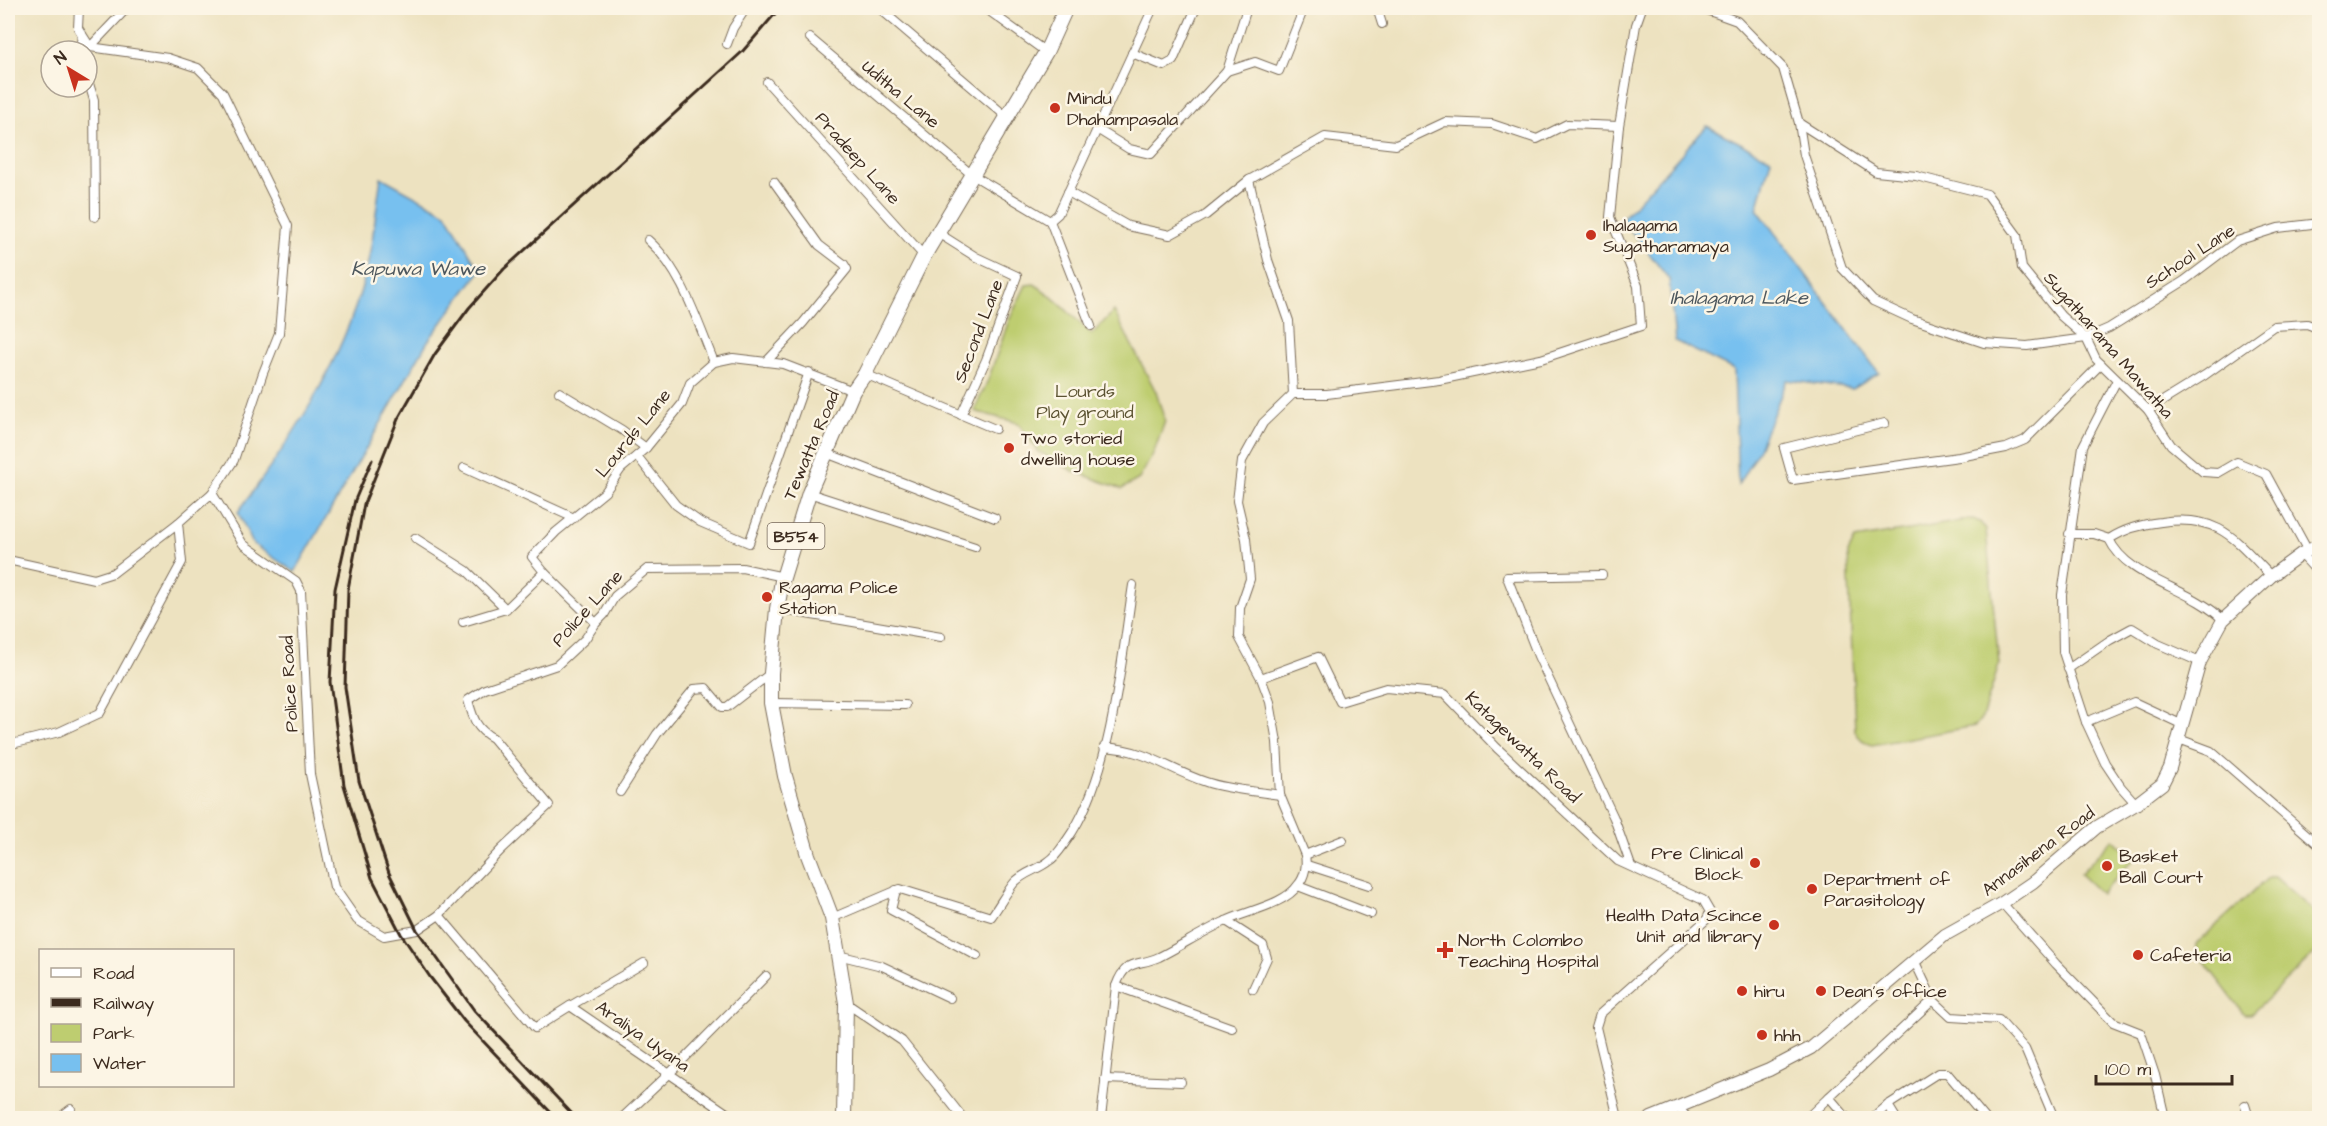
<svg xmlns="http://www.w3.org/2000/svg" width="2327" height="1126" viewBox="0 0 2327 1126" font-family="'Architects Daughter',sans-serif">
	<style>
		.green { fill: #becd70; stroke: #7c7c47; stroke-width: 1.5 }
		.water { fill: #77c0ef; stroke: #597586; stroke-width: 1.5 }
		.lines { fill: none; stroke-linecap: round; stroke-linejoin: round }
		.street-casing { stroke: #796a57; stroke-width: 10 }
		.secondary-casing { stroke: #796a57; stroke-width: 14 }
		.primary-casing { stroke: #796a57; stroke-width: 16 }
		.street { stroke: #fff; stroke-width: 8 }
		.secondary { stroke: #fff; stroke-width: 12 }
		.primary { stroke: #fff; stroke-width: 14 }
		.rail { stroke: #3b2a1e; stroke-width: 3 }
		.poi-dot { fill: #c8321e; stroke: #fcf5e5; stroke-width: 2 }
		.labels { text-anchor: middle; stroke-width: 5; stroke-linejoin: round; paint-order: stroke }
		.shield { fill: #fcf5e5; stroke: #75675a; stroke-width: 1.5 }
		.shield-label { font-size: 16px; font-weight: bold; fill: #3b2a1e }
		.street-label { font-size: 18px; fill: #3b2a1e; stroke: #fcf5e5 }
		.poi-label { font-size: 18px; fill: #3b2a1e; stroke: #fcf5e5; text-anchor: start }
		.park-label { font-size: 18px; fill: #5c5332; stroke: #fcf5e5 }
		.water-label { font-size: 20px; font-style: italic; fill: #4d575d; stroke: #fcf5e5 }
	</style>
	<rect width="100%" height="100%" fill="#fcf5e5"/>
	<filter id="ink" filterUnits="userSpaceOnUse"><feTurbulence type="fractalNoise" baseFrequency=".0167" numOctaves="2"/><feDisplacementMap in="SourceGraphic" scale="12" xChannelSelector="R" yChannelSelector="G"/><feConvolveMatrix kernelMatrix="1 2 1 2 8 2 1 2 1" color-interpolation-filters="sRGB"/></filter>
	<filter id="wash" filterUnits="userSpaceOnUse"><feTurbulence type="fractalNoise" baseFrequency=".008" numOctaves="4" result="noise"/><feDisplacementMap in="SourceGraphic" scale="24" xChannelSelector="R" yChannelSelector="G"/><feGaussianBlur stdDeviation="1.35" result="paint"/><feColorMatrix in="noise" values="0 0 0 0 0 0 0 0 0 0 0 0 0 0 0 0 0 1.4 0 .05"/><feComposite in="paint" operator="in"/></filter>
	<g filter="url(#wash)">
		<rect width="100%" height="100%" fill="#ede2c0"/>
		<g class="green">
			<path d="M1034 284C1056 297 1072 317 1092 334L1114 311 1156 392 1165 421 1154 452 1139 479 1122 489 1073 471 1039 452 1018 423 974 411 988 380 1009 320 1026 285Z"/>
			<path d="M1973 519 1980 522 1986 530 1999 665 1982 718 1975 726 1872 745C1864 742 1859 739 1855 731L1848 553 1855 539Z"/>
			<polygon points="2113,839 2134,859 2101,894 2080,874"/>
			<polygon points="2269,877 2275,877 2319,916 2319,949 2251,1014 2244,1014 2196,951 2196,944"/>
		</g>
		<g class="water">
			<polygon points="1707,126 1771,159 1757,209 1879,373 1853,389 1787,380 1759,449 1738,485 1734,370 1675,341 1669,279 1622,219"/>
			<path d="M381 177 446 213 480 271 428 341 295 572 253 544 238 512C292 439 341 365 365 276 373 244 376 210 381 177Z"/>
		</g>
	</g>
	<g filter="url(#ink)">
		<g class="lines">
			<defs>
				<g id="street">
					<polyline points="79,8 78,28 90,47 168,58 198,68 223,93 288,226 279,333 263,373 234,460 212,493"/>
					<polyline points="879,8 1008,118"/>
					<polyline points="985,8 1046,52"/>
					<polyline points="1377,8 1382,24"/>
					<polyline points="1701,8 1737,21 1783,68 1799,123 1876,172 1916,176 1987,194 2017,235 2022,268 2061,316 2086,338 2096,359 2148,410 2171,445 2203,472 2218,473 2237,462 2266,474 2308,551"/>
					<polyline points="810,38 971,174 1050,221 1058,214 1153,8"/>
					<polyline points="727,44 733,28 746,8"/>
					<polyline points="90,47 127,8"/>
					<polyline points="80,51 82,34"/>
					<polyline points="1132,53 1164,66 1173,61 1196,8"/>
					<polyline points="1227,71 1255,62 1279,71 1304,8"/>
					<polyline points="87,77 94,100 95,217"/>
					<polyline points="767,82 924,256"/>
					<polyline points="1799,123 1804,155 1842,268 1873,301 1912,319 1984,343 2027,346 2086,338 2109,328 2184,281 2237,241 2278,228 2320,223"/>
					<polyline points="1097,129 1129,149 1151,154 1227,71 1247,8"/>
					<polyline points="1249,180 1325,137 1396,145 1445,122 1492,124 1537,139 1567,124 1619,126"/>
					<polyline points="1068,192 1128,226 1170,235 1206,215 1249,180 1268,260 1289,321 1293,394"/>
					<polyline points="1050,221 1091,326"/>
					<polyline points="938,233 976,257 1017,276 986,360 961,415"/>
					<path d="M648 240C682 270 697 321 714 362"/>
					<polyline points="766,362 803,323 847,269 844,264 819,245 774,182"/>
					<polyline points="865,374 995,429"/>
					<polyline points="2117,380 2083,446 2062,595 2063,652 2086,722 2105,763 2121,787 2136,804"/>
					<polyline points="559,392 622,430 646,448"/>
					<polyline points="2148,410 2205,375 2274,326 2307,324 2320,329"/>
					<polyline points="1885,423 1784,448 1793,480 1959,457 2006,448 2025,440 2101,364"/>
					<polyline points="826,453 995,518"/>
					<polyline points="637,456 676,505 700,522 749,543 809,372"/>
					<polyline points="464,468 574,518"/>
					<polyline points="809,493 975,547"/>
					<path d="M2069 534H2094L2109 539C2128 580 2191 587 2223 620"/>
					<polyline points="415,538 467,571 506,609 544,572"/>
					<path d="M2109 539C2126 528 2142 524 2161 522 2219 514 2234 538 2271 576"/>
					<polyline points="2301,554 2320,575"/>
					<polyline points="8,560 94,579 113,573 178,523"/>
					<polyline points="1602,575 1507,577 1538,656 1614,818 1631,866"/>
					<polyline points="777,609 941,637"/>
					<polyline points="463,622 506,609"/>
					<polyline points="596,623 544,572 532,557 556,532 605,492 621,469 646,448 682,404 690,383 714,362 733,358 783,364 853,391"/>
					<polyline points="2068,669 2110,640 2132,628 2158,644 2200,662"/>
					<polyline points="1261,678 1239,637 1240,608 1250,579 1246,539 1237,501 1242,461 1263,423 1293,394 1327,394 1439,380 1541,359 1641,326 1638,286 1610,217 1619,126 1636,25 1642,8"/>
					<polyline points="771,703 905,705"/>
					<polyline points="2086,722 2134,702 2183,725"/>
					<polyline points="2179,739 2211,751 2320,846"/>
					<path d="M8 745 59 732 100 713 182 562 178 523 212 493 243 544 296 581 301 591 310 774 334 887 357 920 384 936 417 930 439 915 501 850 549 805 493 738C476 729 473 718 468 700L485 689 557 665 585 639 596 623 604 615 615 596 647 569 742 568 784 577"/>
					<path d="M1104 747C1148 750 1167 769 1206 782 1229 790 1256 791 1280 795"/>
					<polyline points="620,792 657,734 694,689 706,688 722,707 727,707 771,673"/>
					<polyline points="1305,855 1343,840"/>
					<polyline points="1307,865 1369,885"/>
					<polyline points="1298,886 1371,914"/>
					<polyline points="896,890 891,910 977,956"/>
					<polyline points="2002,903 2056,964 2113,1022 2141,1033 2155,1075 2165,1118"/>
					<polyline points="439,915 535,1028 570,1006 734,1118"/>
					<path d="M832 918 900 889 991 917C999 906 1006 893 1014 883 1024 872 1038 870 1049 861 1056 857 1062 847 1067 840 1112 777 1121 661 1133 585"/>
					<polyline points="1226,921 1263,945 1267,958 1253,989"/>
					<polyline points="838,955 882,966 950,998"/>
					<polyline points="1914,960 1933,1000 1951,1017 1999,1020 2025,1049 2054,1118"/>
					<polyline points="1116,986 1232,1028"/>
					<polyline points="846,1003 902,1041 963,1118"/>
					<polyline points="570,1006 644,963"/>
					<polyline points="1105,1079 1181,1082"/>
					<polyline points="1829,1097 1933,1000"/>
					<polyline points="1888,1105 1896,1118"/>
					<polyline points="2245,1105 2249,1118"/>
					<polyline points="1679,1109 1688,1118"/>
					<polyline points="59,1118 71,1109"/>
					<polyline points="622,1118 669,1074 766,976"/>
					<path d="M1101 1118 1116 986C1126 958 1137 967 1159 957 1181 946 1202 932 1224 922 1245 911 1285 905 1298 885 1305 877 1307 865 1305 855L1280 795 1277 742 1270 702 1261 678 1318 657 1340 702 1386 688 1445 694 1497 748 1618 861 1703 900 1710 912 1707 919 1600 1014 1596 1027 1618 1118"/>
					<polyline points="1807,1118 1829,1097 1847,1118"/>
					<polyline points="1873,1118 1888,1105 1938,1073 1947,1073 1985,1118"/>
				</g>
				<polyline id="secondary" points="1651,1118 1769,1070 1811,1048 1945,935 2002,903 2033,882 2097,827 2136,804 2162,784 2170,768 2200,662 2223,620 2271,576 2301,554 2320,545"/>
				<polyline id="primary" points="844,1118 846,1003 832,918 808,855 785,776 771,703 771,673 777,609 782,581 809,493 853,391 865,374 924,256 1046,52 1066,8"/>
			</defs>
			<use href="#street" class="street-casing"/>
			<use href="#secondary" class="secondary-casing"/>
			<use href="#primary" class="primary-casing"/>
			<use href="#street" class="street"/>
			<use href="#secondary" class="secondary"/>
			<use href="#primary" class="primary"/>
			<g class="rail">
				<polyline points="372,460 355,500 335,589 330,682 344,785 372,878 401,934 430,977 464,1021 556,1118"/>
				<polyline points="576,1118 474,1010 417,930 389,873 359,781 345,687 348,589 364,504 398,419 435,354 469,308 504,269 742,52 780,8"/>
			</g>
		</g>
	</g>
	<g class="poi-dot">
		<circle cx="1055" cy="108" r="6"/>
		<circle cx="1591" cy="235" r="6"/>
		<circle cx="1009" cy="448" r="6"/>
		<circle cx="767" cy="597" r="6"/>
		<circle cx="1755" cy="863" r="6"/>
		<circle cx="2107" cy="866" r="6"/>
		<circle cx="1812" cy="889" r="6"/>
		<circle cx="1774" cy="925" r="6"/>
		<path d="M1442 941h6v6h6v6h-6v6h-6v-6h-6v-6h6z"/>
		<circle cx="2138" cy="955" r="6"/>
		<circle cx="1742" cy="991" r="6"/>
		<circle cx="1821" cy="991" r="6"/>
		<circle cx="1762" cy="1035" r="6"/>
	</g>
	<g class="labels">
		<rect class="shield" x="767.5" y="523" width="57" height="26" rx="4.5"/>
		<g class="shield-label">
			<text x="796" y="542">B554</text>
		</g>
		<g class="street-label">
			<text transform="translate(901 94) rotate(40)" y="6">Uditha Lane</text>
			<text transform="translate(858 158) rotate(48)" y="6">Pradeep Lane</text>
			<text transform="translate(2190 256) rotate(-33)" y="6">School Lane</text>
			<text transform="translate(978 331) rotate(-69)" y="6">Second Lane</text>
			<text transform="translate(2109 345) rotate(49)" y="6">Sugatharama Mawatha</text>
			<text transform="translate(633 433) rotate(-51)" y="6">Lourds Lane</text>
			<text transform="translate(811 445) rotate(-67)" y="6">Tewatta Road</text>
			<text transform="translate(587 608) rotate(-48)" y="6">Police Lane</text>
			<text transform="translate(289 684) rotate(-93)" y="6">Police Road</text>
			<text transform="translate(1523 747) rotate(44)" y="6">Katagewatta Road</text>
			<text transform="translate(2038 851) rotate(-37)" y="6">Annasihena Road</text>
			<text transform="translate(643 1036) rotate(35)" y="6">Araliya Uyana</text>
		</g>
		<g class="poi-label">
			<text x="1067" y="104">Mindu<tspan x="1067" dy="21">Dhahampasala</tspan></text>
			<text x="1603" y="231">Ihalagama<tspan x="1603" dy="21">Sugatharamaya</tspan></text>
			<text x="1021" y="444">Two storied<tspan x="1021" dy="21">dwelling house</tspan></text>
			<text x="779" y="593">Ragama Police<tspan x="779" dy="21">Station</tspan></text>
			<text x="1743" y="859" text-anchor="end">Pre Clinical<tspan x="1743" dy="21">Block</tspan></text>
			<text x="2119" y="862">Basket<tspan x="2119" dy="21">Ball Court</tspan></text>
			<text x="1824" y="885">Department of<tspan x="1824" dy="21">Parasitology</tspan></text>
			<text x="1762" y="921" text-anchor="end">Health Data Scince<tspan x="1762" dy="21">Unit and library</tspan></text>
			<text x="1458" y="946">North Colombo<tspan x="1458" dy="21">Teaching Hospital</tspan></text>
			<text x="2150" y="961">Cafeteria</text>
			<text x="1754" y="997">hiru</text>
			<text x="1833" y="997">Dean's office</text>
			<text x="1774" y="1041">hhh</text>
		</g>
		<g class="park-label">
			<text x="1085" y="397">Lourds<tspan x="1085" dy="21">Play ground</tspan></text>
		</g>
		<g class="water-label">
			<text x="418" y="275">Kapuwa Wawe</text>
			<text x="1739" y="304">Ihalagama Lake</text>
		</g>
	</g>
	<rect width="2327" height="1126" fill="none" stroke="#fcf5e5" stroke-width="30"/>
	<rect x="39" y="949" width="195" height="138" fill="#fcf5e5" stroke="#afa495" stroke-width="1.5"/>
	<rect x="51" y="968" width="30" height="9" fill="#ffffff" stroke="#afa495" stroke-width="1.5"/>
	<text x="93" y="979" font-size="18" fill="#3b2a1e">Road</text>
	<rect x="51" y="998" width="30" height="9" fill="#3b2a1e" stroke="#afa495" stroke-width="1.5"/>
	<text x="93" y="1009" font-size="18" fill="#3b2a1e">Railway</text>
	<rect x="51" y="1024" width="30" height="18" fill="#becd70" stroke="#afa495" stroke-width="1.5"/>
	<text x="93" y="1039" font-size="18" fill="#3b2a1e">Park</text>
	<rect x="51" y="1054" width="30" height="18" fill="#77c0ef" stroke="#afa495" stroke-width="1.5"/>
	<text x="93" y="1069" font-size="18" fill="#3b2a1e">Water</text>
	<g transform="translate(69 69) rotate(322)"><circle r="28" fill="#fcf5e5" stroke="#afa495" stroke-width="1.5"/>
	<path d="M0-4.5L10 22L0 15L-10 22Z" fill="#c8321e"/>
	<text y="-9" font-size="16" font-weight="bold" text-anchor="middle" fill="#3b2a1e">N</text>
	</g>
	<path d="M2096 1075v9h136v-9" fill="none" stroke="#3b2a1e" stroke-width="3"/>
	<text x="2105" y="1075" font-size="18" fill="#3b2a1e" stroke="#fcf5e5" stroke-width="4.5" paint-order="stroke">100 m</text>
</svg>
